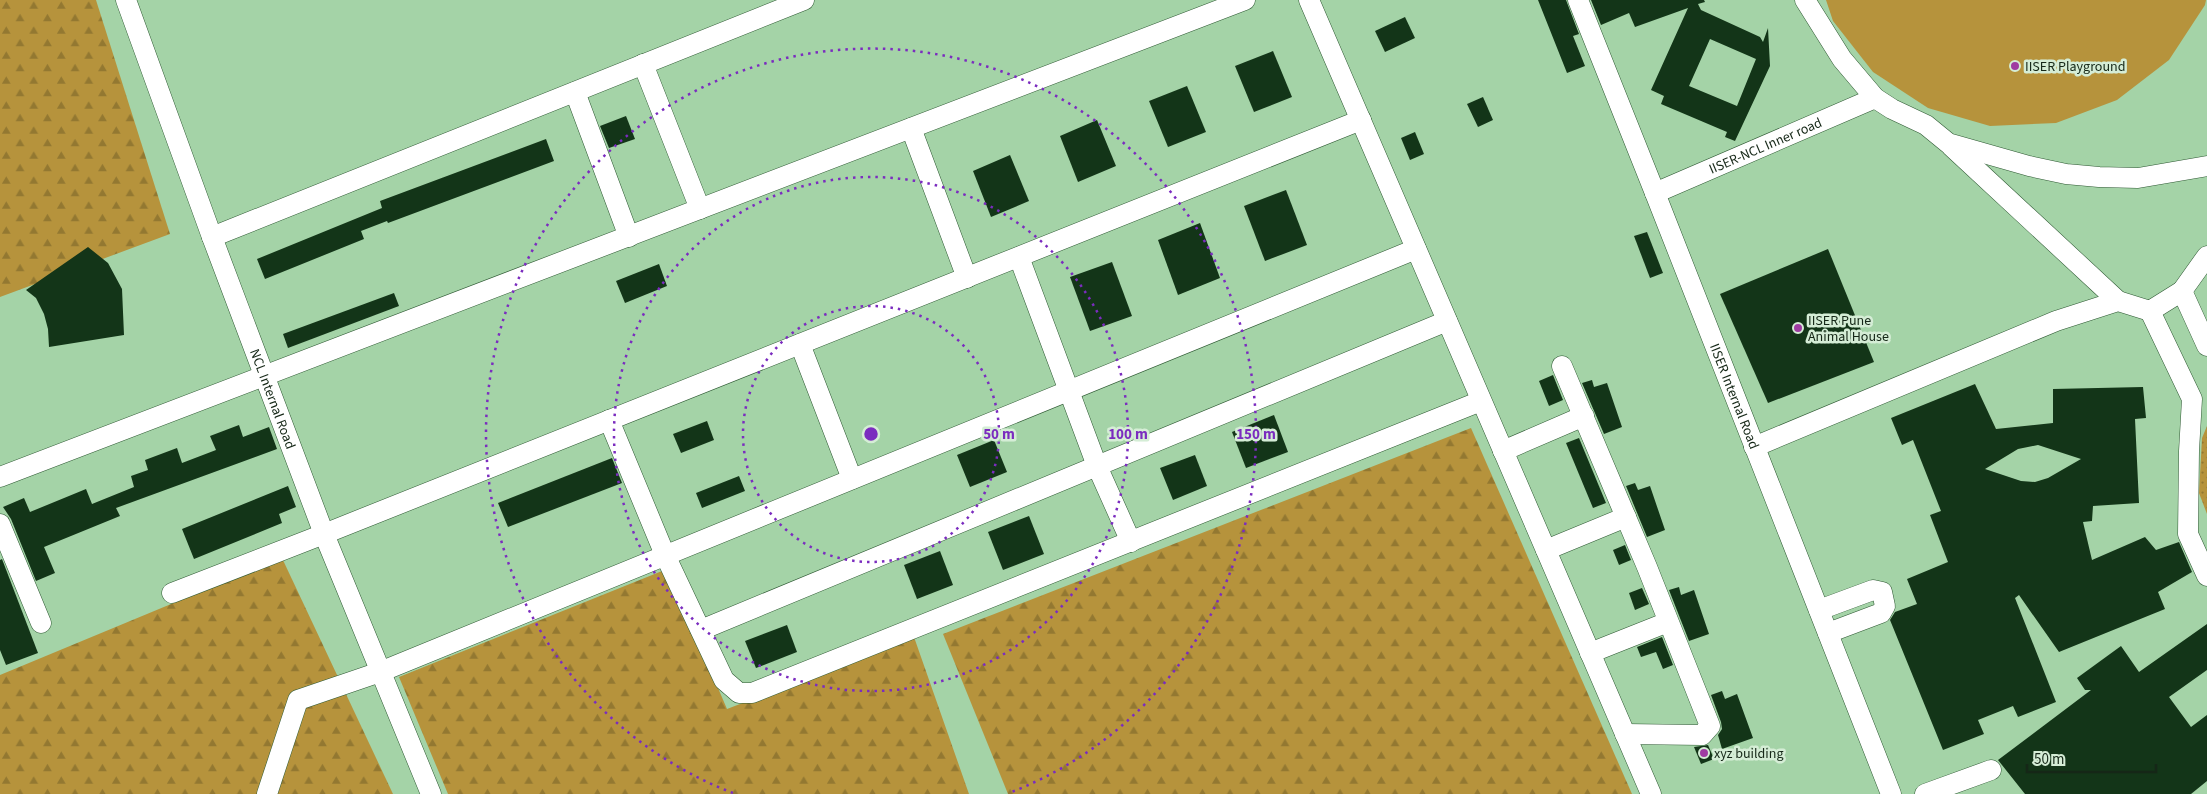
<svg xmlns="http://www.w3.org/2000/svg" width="2207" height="794" viewBox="0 0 2207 794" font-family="'Source Sans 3',sans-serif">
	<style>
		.grass { fill: url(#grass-dots) }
		.forest { fill: url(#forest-firs) }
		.pitch { fill: #b6933c }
		.building { fill: #133518; fill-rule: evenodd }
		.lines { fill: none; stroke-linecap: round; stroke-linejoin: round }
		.minor-casing { stroke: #2e5933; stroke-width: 21 }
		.minor { stroke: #fff; stroke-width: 20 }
		.ring { fill: none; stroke: #7b2cbf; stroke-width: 2.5; stroke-dasharray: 2.5 5 }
		.poi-dot { fill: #9f3ca2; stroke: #d5edd6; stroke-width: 2 }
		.labels { text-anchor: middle; stroke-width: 5; stroke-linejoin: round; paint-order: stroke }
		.poi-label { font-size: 14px; fill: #152717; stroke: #d5edd6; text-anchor: start }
		.street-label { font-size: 14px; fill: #152717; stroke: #d5edd6 }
		.centre { fill: #7b2cbf; stroke: #d5edd6; stroke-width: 2.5 }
		.ring-label { font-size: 15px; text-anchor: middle; font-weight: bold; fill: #7b2cbf; stroke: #d5edd6; stroke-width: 5; stroke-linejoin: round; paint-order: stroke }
	</style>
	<defs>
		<pattern id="grass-dots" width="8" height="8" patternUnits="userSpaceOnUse" patternTransform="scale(1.25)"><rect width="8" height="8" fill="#b6933c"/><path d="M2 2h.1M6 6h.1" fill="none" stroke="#937831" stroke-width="1.8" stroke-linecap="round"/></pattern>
		<pattern id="forest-firs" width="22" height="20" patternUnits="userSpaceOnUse" patternTransform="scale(1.25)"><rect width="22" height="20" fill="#b6933c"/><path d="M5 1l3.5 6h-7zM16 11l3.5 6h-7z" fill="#937831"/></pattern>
	</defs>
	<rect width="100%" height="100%" fill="#a4d3a7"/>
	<polygon class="grass" points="2207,426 2207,514 2199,493 2202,438"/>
	<g class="forest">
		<polygon points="0,0 96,0 170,234 0,297"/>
		<polygon points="1471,428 1632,794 1008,794 943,634"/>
		<polygon points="282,558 393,794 0,794 0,675"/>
		<polygon points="667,569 727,709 914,637 969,794 448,794 399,677"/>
	</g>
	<polygon class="pitch" points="1826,0 2206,0 2205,5 2169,60 2117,100 2056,123 1990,126 1928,108 1873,72 1833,21"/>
	<g class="building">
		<polygon points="1538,0 1566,0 1579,34 1573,36 1585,66 1567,73"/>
		<path d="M1591 0H1704L1705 2 1698 4 1701 10 1760 37 1763 42 1768 28 1770 66 1735 141 1725 137 1727 132 1661 104 1664 96 1651 90 1688 8 1635 27 1629 13 1601 25ZM1710 39 1756 59 1737 106 1689 86Z"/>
		<polygon points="1405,17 1415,38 1385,52 1375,31"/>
		<polygon points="1273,51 1292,97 1254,112 1235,66"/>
		<polygon points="1187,86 1206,132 1168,147 1149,101"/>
		<polygon points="1483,97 1493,120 1478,127 1467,104"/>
		<polygon points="626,116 635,139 609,148 600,126"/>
		<polygon points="1097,120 1116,166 1078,182 1060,136"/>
		<polygon points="1415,132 1424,154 1410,160 1401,138"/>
		<polygon points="546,139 554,161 388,223 387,221 361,231 364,239 265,279 257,259 382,208 380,201"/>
		<polygon points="1010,155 1029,201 991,217 973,171"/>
		<polygon points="1286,190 1307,245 1265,261 1244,206"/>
		<polygon points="1200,223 1220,278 1178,295 1158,240"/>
		<polygon points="1647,232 1663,273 1650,278 1634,236"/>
		<polygon points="88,247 108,263 122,289 124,335 49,347 48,329 44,314 36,298 26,290"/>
		<polygon points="1828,249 1874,362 1768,403 1720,294"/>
		<polygon points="1112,262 1132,316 1090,331 1070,277"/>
		<polygon points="659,264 667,286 625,303 616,281"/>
		<polygon points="394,293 399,306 288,348 283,334"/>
		<polygon points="1553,375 1563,400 1549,406 1539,381"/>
		<polygon points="1592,380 1594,387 1607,383 1622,427 1604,434 1582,383"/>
		<path d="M1975 384 1996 429 2053 423V389L2143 387 2146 418 2135 419 2139 503 2093 506 2092 521 2083 522 2092 560 2145 537 2156 550 2179 542 2192 572 2158 592 2165 609 2059 652 2019 595 2015 598 2056 702 2018 717 2013 706 1978 720 1984 734 1943 750 1890 620 1895 612 1917 604 1907 579 1948 562 1930 515 1941 511 1913 440 1902 445 1891 418ZM2038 445 2081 459 2048 478 2035 482 2021 481 1985 469 2018 449Z"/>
		<polygon points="1274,415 1288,452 1246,468 1232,432"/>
		<polygon points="707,421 714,440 681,453 673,434"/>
		<polygon points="239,425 243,437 269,427 277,449 116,508 120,516 44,547 55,573 36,581 11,519 3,507 24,498 30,512 86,489 92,504 134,487 131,476 148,470 145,460 177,448 182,463 216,450 210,436"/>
		<polygon points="1579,438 1606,503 1593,508 1566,443"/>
		<polygon points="994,440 1007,472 970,487 957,455"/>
		<polygon points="1195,455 1207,486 1173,500 1160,468"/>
		<polygon points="612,458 622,483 508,527 498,503"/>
		<polygon points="739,476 745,491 702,508 696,493"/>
		<polygon points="1635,483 1638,490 1650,486 1665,530 1647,537 1626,486"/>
		<polygon points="288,486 296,507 279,514 282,523 194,559 182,529"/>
		<polygon points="1029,516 1044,554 1003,570 988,532"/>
		<polygon points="1625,545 1631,560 1619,565 1613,550"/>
		<polygon points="940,551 953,585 917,599 904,565"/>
		<polygon points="2,559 38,653 6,665 0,650 0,560"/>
		<polygon points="1679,587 1681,595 1694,590 1709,634 1689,641 1669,590"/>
		<polygon points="1642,588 1649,604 1635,610 1629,593"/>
		<polygon points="2207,624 2207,670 2169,697 2191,727 2207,715 2207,781 2191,794 2025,794 1998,760 2091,690 2085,690 2077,678 2121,646 2139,672"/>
		<polygon points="787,625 797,652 756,668 745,641"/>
		<polygon points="1662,637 1673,665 1663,669 1656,652 1641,657 1637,647"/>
		<polygon points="1722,691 1725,699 1737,694 1753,738 1722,749 1718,735 1722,729 1721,722 1711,695"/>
		<polygon points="1708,745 1714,759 1701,764 1694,747"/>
	</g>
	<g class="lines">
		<defs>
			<g id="minor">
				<path id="s1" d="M126 0 212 237 324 534 431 794"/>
				<polyline points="1309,0 1651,794"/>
				<path id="s2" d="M1578 0 1655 193 1891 794"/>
				<polyline points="1805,0 1842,59 1875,98 1892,109 1926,125 1948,143 2029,166 2066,174 2099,177 2138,178 2207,166"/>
				<polyline points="643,64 700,209"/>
				<polyline points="575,92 629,237"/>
				<polyline points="911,128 967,278"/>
				<polyline points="1951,146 2118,301"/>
				<path id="s3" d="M1655 193 1875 98"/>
				<polyline points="212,237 804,0"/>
				<polyline points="1019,257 1097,466 1131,542"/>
				<polyline points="2182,291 2207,256"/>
				<polyline points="2150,311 2192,399 2189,451 2188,534 2207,576"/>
				<polyline points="800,344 852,479"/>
				<polyline points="1562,366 1647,567 1710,726 1702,735 1625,734"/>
				<polyline points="609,420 665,555 724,680 739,693 752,693 1481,401"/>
				<polyline points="1754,447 2056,321 2118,301 2150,311 2182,291 2207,346"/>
				<polyline points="1503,451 1584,416"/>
				<polyline points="0,477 1245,0"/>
				<polyline points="0,524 41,623"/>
				<polyline points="1546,550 1626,517"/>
				<polyline points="172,593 324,534 1361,120"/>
				<polyline points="1819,610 1873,590 1882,592 1885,606 1881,613 1828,633"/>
				<polyline points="701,630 1447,321"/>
				<polyline points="1590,653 1668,622"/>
				<polyline points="267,794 298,700 380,672 1416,249"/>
				<polyline points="1925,794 1991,770"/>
			</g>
		</defs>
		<use href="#minor" class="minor-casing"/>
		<use href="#minor" class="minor"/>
	</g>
	<g class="ring">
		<circle cx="871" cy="434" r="128"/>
		<circle cx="871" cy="434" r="257"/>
		<path d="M733 793A385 385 0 1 1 1009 793"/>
	</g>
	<g class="poi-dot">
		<circle cx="2015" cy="66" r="5"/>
		<circle cx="1798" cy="328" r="5"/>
		<circle cx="1704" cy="753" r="5"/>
	</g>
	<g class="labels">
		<g class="poi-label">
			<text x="2025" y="71">IISER Playground</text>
			<text x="1808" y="325">IISER Pune<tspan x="1808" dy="16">Animal House</tspan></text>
			<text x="1714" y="758">xyz building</text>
		</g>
		<g class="street-label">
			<text dy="5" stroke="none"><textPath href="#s3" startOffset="120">IISER-NCL Inner road</textPath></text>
			<text dy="5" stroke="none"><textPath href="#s2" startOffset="426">IISER Internal Road</textPath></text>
			<text dy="5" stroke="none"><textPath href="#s1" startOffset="425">NCL Internal Road</textPath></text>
		</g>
	</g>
	<circle cx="871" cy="434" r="8" class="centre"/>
	<g class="ring-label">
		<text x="999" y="439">50 m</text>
		<text x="1128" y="439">100 m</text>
		<text x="1256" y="439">150 m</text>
	</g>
	<path d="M2027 764v8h129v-8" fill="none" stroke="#152717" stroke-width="2.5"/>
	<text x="2034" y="764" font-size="15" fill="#152717" stroke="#d5edd6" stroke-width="4" paint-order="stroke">50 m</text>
</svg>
